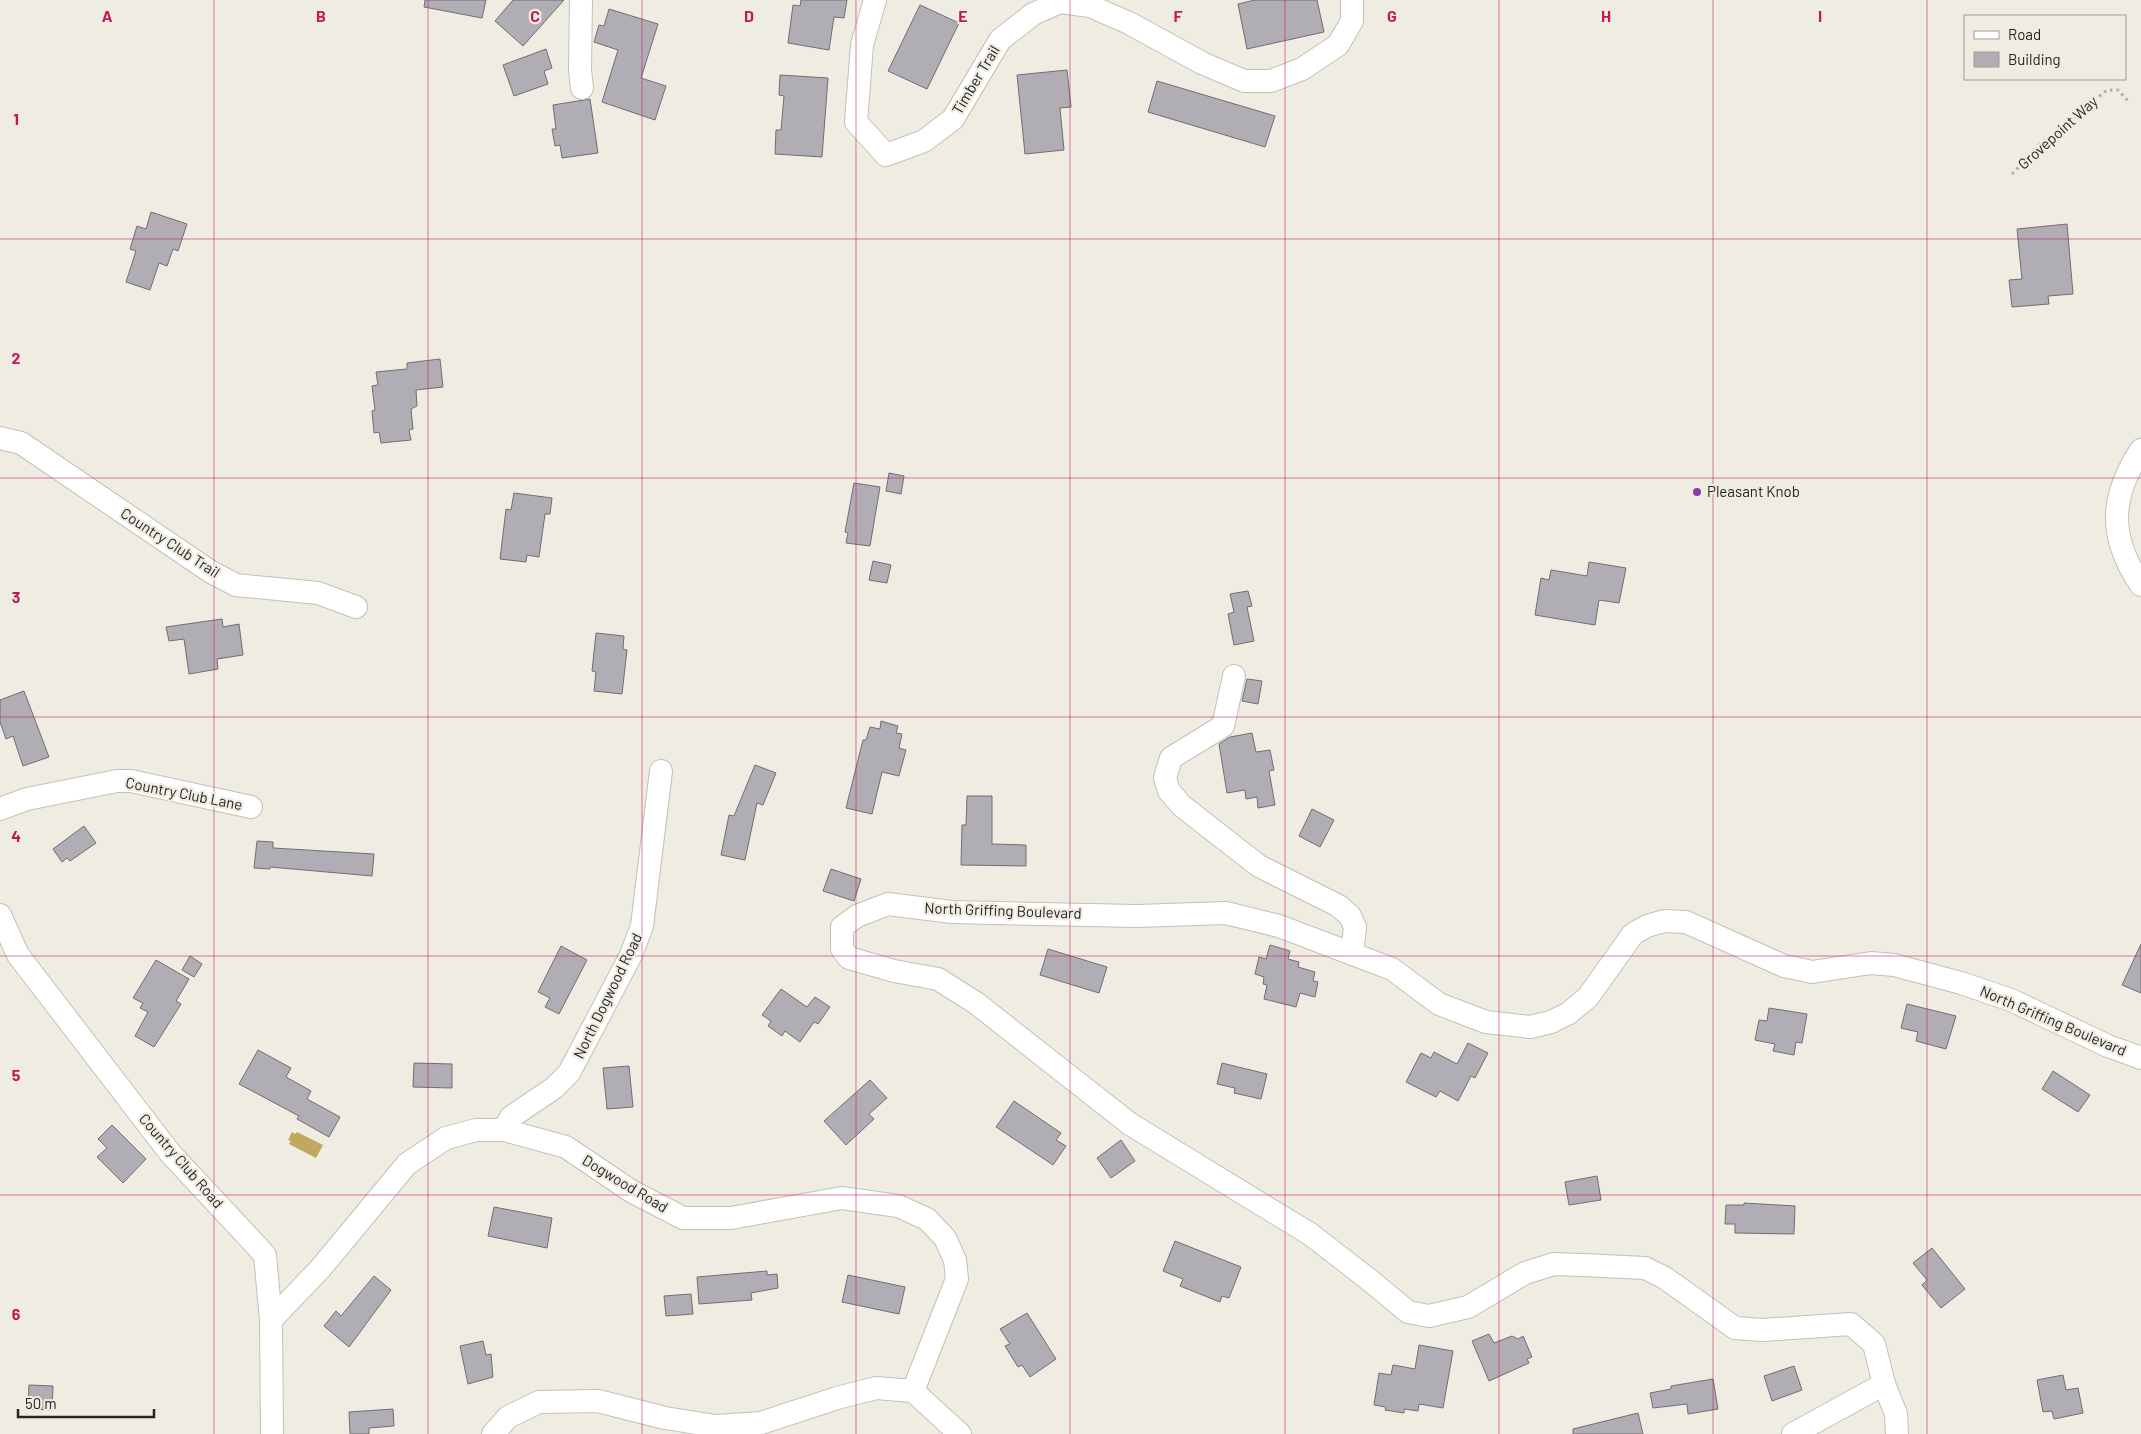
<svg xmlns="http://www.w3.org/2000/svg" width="2141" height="1434" viewBox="0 0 2141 1434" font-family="Barlow,sans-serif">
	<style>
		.water { fill: #c1a85e }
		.building { fill: #b1adb5; stroke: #716d75 }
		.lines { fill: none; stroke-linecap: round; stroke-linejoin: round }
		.minor-casing { stroke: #c3c0b7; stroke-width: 24 }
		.path { stroke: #aeaca4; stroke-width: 3; stroke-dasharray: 2.5 4; stroke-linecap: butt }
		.minor { stroke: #fff; stroke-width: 22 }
		.grid { fill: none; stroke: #c2185b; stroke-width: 1; stroke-opacity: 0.55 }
		.poi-dot { fill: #843caf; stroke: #efece2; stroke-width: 2 }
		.labels { text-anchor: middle; stroke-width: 4.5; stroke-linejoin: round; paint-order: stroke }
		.street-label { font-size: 15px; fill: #262522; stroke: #efece2 }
		.poi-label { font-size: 15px; fill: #262522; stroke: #efece2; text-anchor: start }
		.grid-label { font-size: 16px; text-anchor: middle; font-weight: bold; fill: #c2185b; stroke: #efece2; stroke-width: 4.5; stroke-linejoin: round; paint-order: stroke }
	</style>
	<rect width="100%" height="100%" fill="#efece2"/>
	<polygon class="water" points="292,1132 295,1134 297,1132 323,1145 316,1158 289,1144 291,1141 288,1140"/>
	<g class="building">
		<polygon points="425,0 486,0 482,18 424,7"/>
		<polygon points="513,0 564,0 523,46 495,21"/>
		<polygon points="801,0 847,0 844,18 834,17 829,50 788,43 793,5 800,6"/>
		<polygon points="1255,0 1317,0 1324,32 1247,49 1238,4"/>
		<polygon points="920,5 959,23 927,89 888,71"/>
		<polygon points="609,9 658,24 641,78 666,86 655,120 602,102 618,50 594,42 599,25 604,26"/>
		<polygon points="546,49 552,68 544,71 548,84 514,96 503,65"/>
		<polygon points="1067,70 1071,107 1060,108 1064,150 1025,154 1017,75"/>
		<polygon points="780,75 828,78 822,157 775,154 776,130 781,130 784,96 779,95"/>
		<polygon points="1157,81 1275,116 1265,147 1148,112"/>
		<polygon points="590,99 598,153 562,158 560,145 555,146 552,129 556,129 553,105"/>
		<polygon points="151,212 187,224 178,251 173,249 167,266 159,263 150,290 126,282 136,251 130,249 137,226 146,229"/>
		<polygon points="2067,224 2073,294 2048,296 2049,304 2012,307 2009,280 2022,279 2017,229"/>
		<polygon points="440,359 443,387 416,390 417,406 411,409 413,429 409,430 411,440 381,443 379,432 374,433 372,411 375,410 372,386 378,385 376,372 407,369 407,363"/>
		<polygon points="889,473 904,476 901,494 886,491"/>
		<polygon points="854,483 880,487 870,546 846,543 848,533 845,532"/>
		<polygon points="514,493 552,498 550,514 545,514 539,557 527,555 526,562 500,559 506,509 511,510"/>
		<polygon points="873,561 891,565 887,583 869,580"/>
		<polygon points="1589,562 1626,568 1619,603 1599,600 1595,625 1535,615 1541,578 1549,580 1551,570 1587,576"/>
		<polygon points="1248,591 1252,606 1247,607 1254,641 1234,645 1228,614 1234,612 1230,594"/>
		<polygon points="222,619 223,627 239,624 243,655 217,659 218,669 189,674 184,639 169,641 166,627"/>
		<polygon points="596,633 624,636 623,649 627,650 622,694 594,691 596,672 592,671"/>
		<polygon points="1247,679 1262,681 1258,704 1242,701"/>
		<polygon points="24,691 49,757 23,766 13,736 6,739 0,722 0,700"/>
		<polygon points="881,721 898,726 896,733 902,734 899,748 906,750 899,776 882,772 872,814 846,808 863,740 866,740 870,727 880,729"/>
		<polygon points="1252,733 1256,752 1270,750 1274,770 1269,771 1275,805 1258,808 1257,797 1246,799 1245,790 1227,793 1219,744 1230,737"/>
		<polygon points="755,765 776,773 763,805 757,803 745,860 721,855 729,815 734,816"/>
		<polygon points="967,796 992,796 992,844 1026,845 1026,866 961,865 962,825 966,825"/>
		<polygon points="1312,809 1334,820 1320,847 1299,836"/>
		<polygon points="84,826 96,843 70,861 67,858 62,862 53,849"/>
		<polygon points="257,841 273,842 273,848 374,854 372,876 270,867 270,869 254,868"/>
		<polygon points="831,869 861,879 854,901 823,891"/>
		<polygon points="2141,944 2141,993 2122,985"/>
		<polygon points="1270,945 1290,951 1288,959 1299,962 1298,967 1315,972 1313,981 1318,982 1315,997 1300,993 1296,1007 1264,999 1267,985 1263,984 1264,977 1255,974 1259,957 1266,959"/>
		<polygon points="561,946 587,960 559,1014 545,1007 550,998 538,992"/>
		<polygon points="1048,949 1107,967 1099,993 1040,975"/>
		<polygon points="190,956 202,964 194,977 182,970"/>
		<polygon points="156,960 189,979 176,1001 181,1004 154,1047 135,1036 148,1012 140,1008 143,1003 133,998"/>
		<polygon points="781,989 807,1007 815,997 830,1007 818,1024 814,1022 800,1042 785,1031 782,1036 768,1026 771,1021 762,1015"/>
		<polygon points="1907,1004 1956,1016 1946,1049 1916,1041 1918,1032 1901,1028"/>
		<polygon points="1769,1008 1807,1014 1802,1043 1796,1042 1794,1055 1773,1051 1775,1044 1755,1040 1759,1020 1767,1021"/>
		<polygon points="1468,1043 1488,1053 1475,1078 1471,1076 1458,1101 1440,1091 1436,1097 1406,1082 1421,1053 1431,1058 1434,1052 1457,1064"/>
		<polygon points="258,1050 291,1068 286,1077 311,1091 307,1099 340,1117 329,1137 297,1119 299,1116 239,1084"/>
		<polygon points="414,1063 452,1064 452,1088 413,1087"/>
		<polygon points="1222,1063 1267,1074 1261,1099 1234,1093 1235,1088 1217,1084"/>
		<polygon points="629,1066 633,1107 607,1109 603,1068"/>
		<polygon points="2053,1071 2090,1095 2078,1112 2042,1089"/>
		<polygon points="870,1080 887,1098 869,1114 874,1119 846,1145 824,1121"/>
		<polygon points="1014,1101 1061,1133 1056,1140 1066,1146 1053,1165 996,1127"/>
		<polygon points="112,1125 146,1159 123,1183 97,1157 107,1148 98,1139"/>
		<polygon points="1121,1140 1135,1161 1111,1178 1097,1158"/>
		<polygon points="1597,1176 1601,1200 1569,1205 1565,1182"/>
		<polygon points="1744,1203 1795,1206 1794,1234 1735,1233 1735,1224 1725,1224 1726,1205 1744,1205"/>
		<polygon points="494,1207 552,1218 547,1248 488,1236"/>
		<polygon points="1175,1241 1241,1267 1229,1298 1222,1296 1220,1302 1180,1286 1183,1279 1163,1271"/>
		<polygon points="1932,1248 1965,1289 1941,1308 1922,1285 1927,1280 1913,1263"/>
		<polygon points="767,1271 767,1275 777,1274 778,1288 751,1293 752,1300 699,1304 697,1277"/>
		<polygon points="848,1275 905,1287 899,1314 842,1302"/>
		<polygon points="374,1276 391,1290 349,1347 324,1326 336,1311 341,1316"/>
		<polygon points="691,1294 693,1314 666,1316 664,1296"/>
		<polygon points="1027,1313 1056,1359 1030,1377 1022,1365 1018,1367 1005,1346 1010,1344 1000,1329"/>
		<polygon points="1489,1334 1494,1343 1512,1336 1518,1339 1523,1336 1532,1357 1527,1359 1529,1363 1489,1381 1472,1341"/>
		<polygon points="483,1341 486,1355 491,1354 493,1377 468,1384 460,1346"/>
		<polygon points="1419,1345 1453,1351 1443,1408 1419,1404 1418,1411 1404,1409 1404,1413 1385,1410 1386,1407 1374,1405 1379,1373 1391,1375 1393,1365 1415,1369"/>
		<polygon points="1794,1366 1802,1390 1772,1401 1764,1376"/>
		<polygon points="2063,1375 2066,1390 2078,1388 2083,1413 2054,1419 2052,1411 2043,1412 2037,1380"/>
		<polygon points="1713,1379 1718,1409 1688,1414 1687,1404 1653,1408 1650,1393 1671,1389 1671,1386"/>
		<polygon points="29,1385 53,1386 52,1410 28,1409"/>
		<polygon points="393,1409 394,1426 369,1428 369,1434 350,1434 349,1412"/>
		<polygon points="1638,1413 1643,1434 1573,1434 1573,1429"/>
	</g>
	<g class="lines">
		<defs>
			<g id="minor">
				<polyline points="581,0 580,70 582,88"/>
				<polyline points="875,0 862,45 856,122 886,155 924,141 953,119 1000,40 1033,14 1060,2 1090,6 1129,23 1202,63 1244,81 1271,81 1302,69 1338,45 1352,21 1352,0"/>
				<polyline points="0,438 21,443 211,572 236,585 318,593 356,607"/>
				<path d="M2141 450C2109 498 2109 538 2141 585"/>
				<polyline points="1234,676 1223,726 1171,758 1165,778 1169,791 1182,806 1259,866 1339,906 1350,916 1355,927 1352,954"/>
				<polyline points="0,809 27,799 117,781 131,781 251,807"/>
				<polyline points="0,915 18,955 170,1153 265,1255 271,1320 272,1434"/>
				<polyline points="504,1130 511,1117 554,1088 569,1073 631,955 642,926 661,771"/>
				<polyline points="271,1320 320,1269 407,1164 446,1138 476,1130 504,1130 566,1147 631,1191 683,1218 731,1218 842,1198 898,1206 927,1219 945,1238 955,1260 957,1279 913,1391"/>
				<polyline points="493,1434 508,1417 539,1402 598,1401 665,1418 716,1426 761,1423 837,1398 876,1388 913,1391 960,1434"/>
				<polyline points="1793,1434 1884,1384"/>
				<polyline points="1897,1434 1896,1414 1884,1384 1874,1344 1851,1324 1762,1330 1735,1328 1665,1278 1645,1268 1583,1265 1554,1264 1525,1273 1468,1307 1429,1316 1408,1312 1372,1282 1310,1234 1130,1124 976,1003 938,979 894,971 849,958 842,949 842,927 857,916 888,904 952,912 1137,916 1226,913 1279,926 1392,969 1439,1004 1486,1022 1530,1027 1551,1022 1569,1013 1588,997 1633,934 1647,926 1664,921 1686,922 1784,966 1812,972 1871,963 1894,965 1961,983 2011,1000 2108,1046 2141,1058"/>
			</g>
		</defs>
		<use href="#minor" class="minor-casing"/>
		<polyline class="path" points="2012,174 2038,146 2107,90 2118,90 2129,102"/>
		<use href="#minor" class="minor"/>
	</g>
	<path class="grid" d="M214 0V1434M428 0V1434M642 0V1434M856 0V1434M1070 0V1434M1285 0V1434M1499 0V1434M1713 0V1434M1927 0V1434M0 239H2141M0 478H2141M0 717H2141M0 956H2141M0 1195H2141"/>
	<circle class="poi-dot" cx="1697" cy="492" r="5"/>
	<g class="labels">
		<g class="street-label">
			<text transform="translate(976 80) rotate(-59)" y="5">Timber Trail</text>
			<text transform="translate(2058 133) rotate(-42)" y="5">Grovepoint Way</text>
			<text transform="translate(170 543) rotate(33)" y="5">Country Club Trail</text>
			<text transform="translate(184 794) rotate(11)" y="5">Country Club Lane</text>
			<text transform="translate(1003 911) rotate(2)" y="5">North Griffing Boulevard</text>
			<text transform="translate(608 996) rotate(-64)" y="5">North Dogwood Road</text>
			<text transform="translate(2053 1021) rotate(23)" y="5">North Griffing Boulevard</text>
			<text transform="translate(181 1161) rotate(49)" y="5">Country Club Road</text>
			<text transform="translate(625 1184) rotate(31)" y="5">Dogwood Road</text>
		</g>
		<g class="poi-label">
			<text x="1707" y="497">Pleasant Knob</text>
		</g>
	</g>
	<g class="grid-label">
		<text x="107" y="22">A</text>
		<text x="321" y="22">B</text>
		<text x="535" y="22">C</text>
		<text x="749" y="22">D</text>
		<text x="963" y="22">E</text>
		<text x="1178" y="22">F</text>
		<text x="1392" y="22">G</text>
		<text x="1606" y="22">H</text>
		<text x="1820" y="22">I</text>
		<text x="16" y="125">1</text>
		<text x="16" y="364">2</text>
		<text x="16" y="603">3</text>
		<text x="16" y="842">4</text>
		<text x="16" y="1081">5</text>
		<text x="16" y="1320">6</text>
	</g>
	<rect x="1964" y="15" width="162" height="65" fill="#efece2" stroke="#9f9c95"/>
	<rect x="1974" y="31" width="25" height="8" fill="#ffffff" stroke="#9f9c95"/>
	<text x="2008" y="40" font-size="15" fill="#262522">Road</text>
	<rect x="1974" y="52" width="25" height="15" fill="#b1adb5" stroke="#9f9c95"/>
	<text x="2008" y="65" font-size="15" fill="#262522">Building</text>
	<path d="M18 1409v8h136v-8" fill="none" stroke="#262522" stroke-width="2.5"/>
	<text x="25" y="1409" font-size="15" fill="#262522" stroke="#efece2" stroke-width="4" paint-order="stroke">50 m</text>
</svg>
